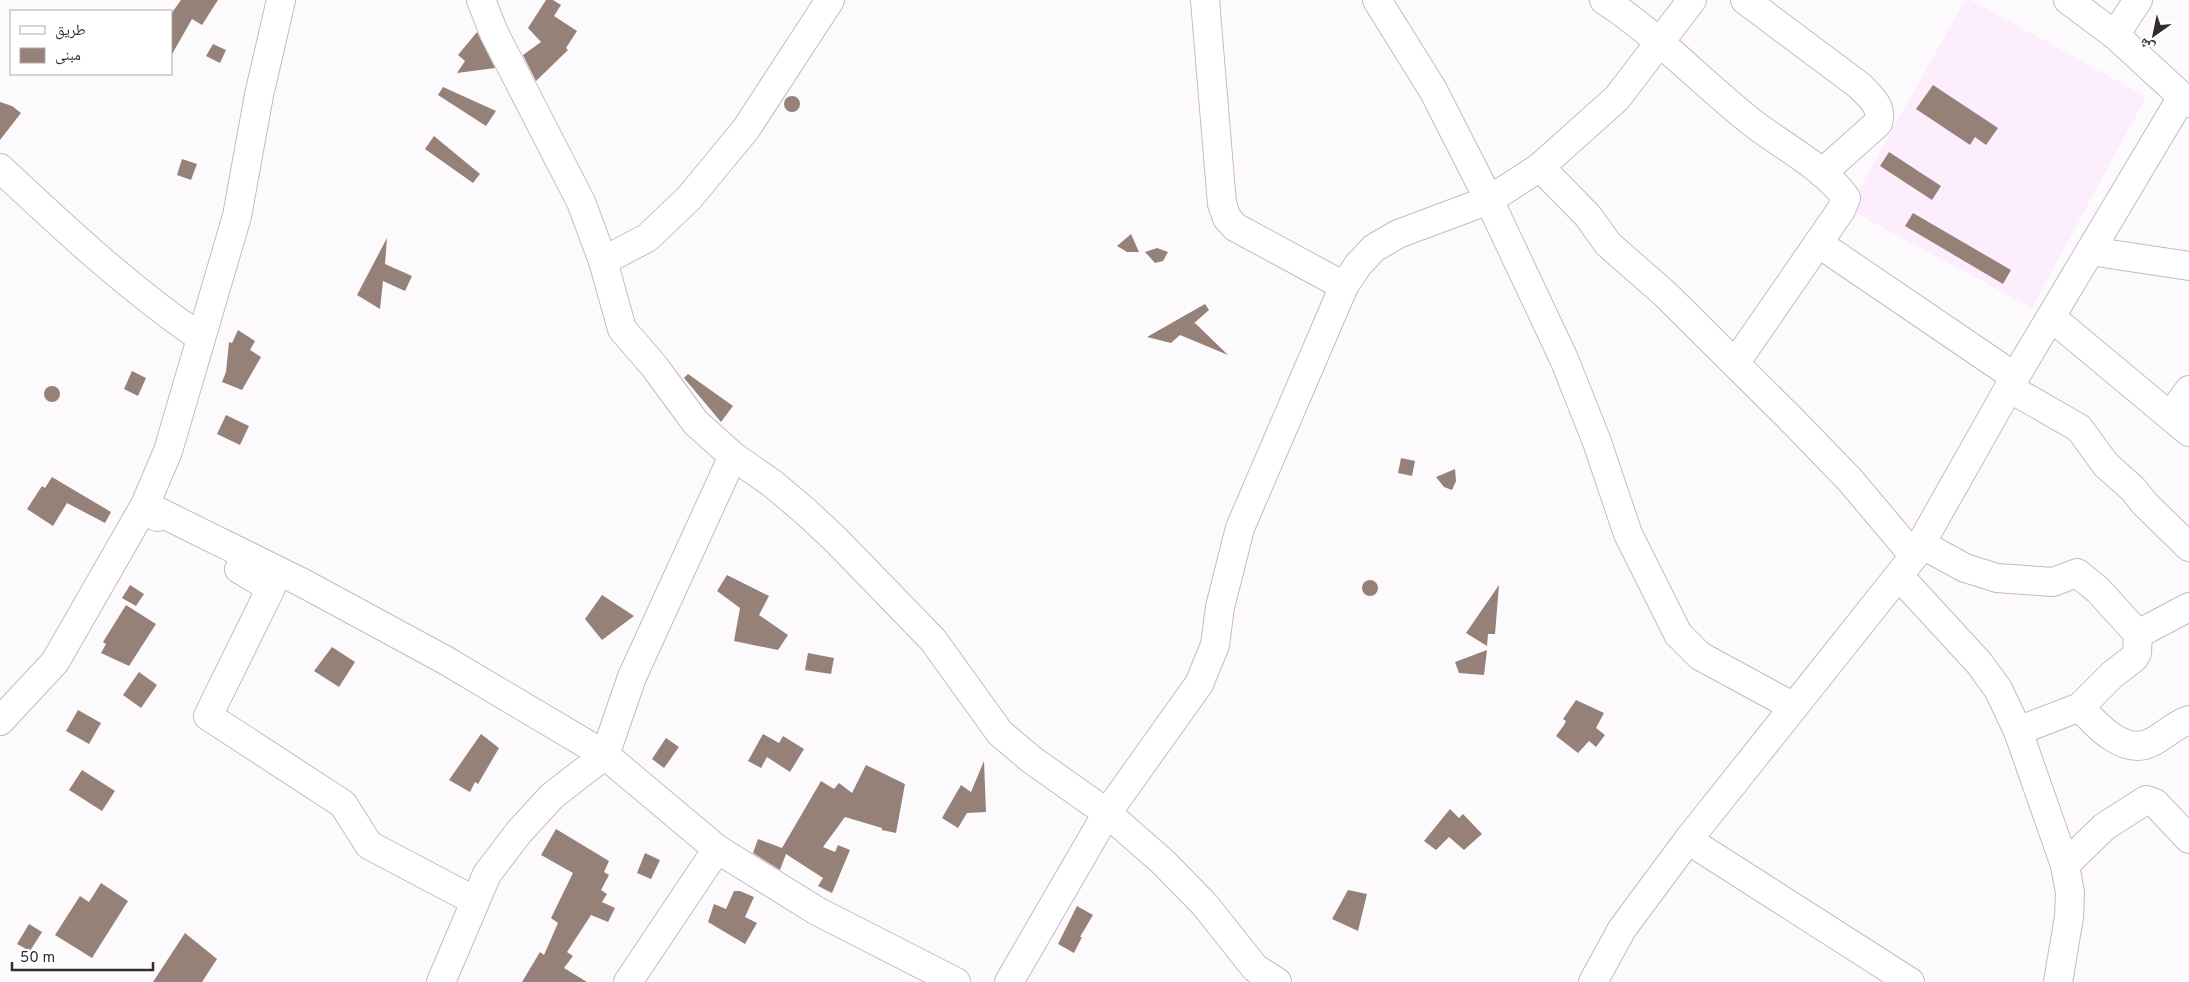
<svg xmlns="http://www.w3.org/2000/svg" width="2189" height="982" viewBox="0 0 2189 982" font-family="Overpass,'Noto Naskh Arabic',sans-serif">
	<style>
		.built { fill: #fceefc }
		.building { fill: #968178 }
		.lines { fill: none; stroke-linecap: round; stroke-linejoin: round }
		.minor-casing { stroke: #c8b8c8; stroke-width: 30 }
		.minor { stroke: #fff; stroke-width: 28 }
	</style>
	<rect width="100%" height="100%" fill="#fdfafd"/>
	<polygon class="built" points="1965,0 1971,0 2146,97 2032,308 1848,209"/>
	<g class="building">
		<polygon points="181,0 218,0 202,25 192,19 171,56 171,14"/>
		<polygon points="546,0 553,0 561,5 554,16 577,31 566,48 568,50 536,81 523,55 541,42 528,28"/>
		<polygon points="477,32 495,68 457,73 465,61 458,55"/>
		<polygon points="213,44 226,50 220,63 206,56"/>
		<polygon points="1933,85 1998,128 1986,145 1975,137 1970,145 1916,109"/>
		<polygon points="443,87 496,111 486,126 438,95"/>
		<circle cx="792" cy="104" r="8"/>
		<polygon points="0,102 12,106 21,113 0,140"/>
		<polygon points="434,136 480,174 473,183 425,149"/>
		<polygon points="1889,152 1941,186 1932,200 1880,166"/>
		<polygon points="182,159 197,164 191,180 177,175"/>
		<polygon points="1913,213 2011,270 2003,284 1905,226"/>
		<polygon points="1131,234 1139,252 1127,252 1117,246"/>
		<polygon points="387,238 385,264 412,276 405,291 383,281 380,309 357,295"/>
		<polygon points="1157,248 1168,252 1163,261 1155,263 1145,252"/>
		<polygon points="1205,304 1209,310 1193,324 1195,323 1228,355 1180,335 1171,343 1147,337"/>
		<polygon points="238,330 255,341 250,350 261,357 242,390 222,382 226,372 229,342 232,343"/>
		<polygon points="132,371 146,378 138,396 124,389"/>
		<polygon points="688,374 733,406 721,422 684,378"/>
		<circle cx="52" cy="394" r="8"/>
		<polygon points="226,415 249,426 240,445 217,434"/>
		<polygon points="1401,458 1415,461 1412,476 1398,473"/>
		<polygon points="1455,469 1456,481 1452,490 1444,487 1436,477"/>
		<polygon points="52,477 111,512 105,523 67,503 53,526 27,509 42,486 45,488"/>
		<polygon points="727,575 769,596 759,615 788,635 778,650 734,641 740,608 717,591"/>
		<circle cx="1370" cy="588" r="8"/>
		<polygon points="130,585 144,594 136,606 122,598"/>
		<polygon points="1499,585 1495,634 1488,634 1487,646 1466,633"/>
		<polygon points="602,595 634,616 602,640 585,619"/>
		<polygon points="126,605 156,624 129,666 101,653 106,644 103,642"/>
		<polygon points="332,647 355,662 339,687 314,671"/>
		<polygon points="1487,650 1484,675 1459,673 1455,662"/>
		<polygon points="808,653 834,658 831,674 805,670"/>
		<polygon points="139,672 157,685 141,708 123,695"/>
		<polygon points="1576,700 1604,713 1596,728 1605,735 1596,747 1589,741 1578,753 1556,736 1564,725 1566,721 1563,719"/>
		<polygon points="78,710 101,723 89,744 66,731"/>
		<polygon points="481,734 499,748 478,784 475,782 470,792 449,780"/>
		<polygon points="763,734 779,743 783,736 804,749 790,772 767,757 761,768 748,761"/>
		<polygon points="666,738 679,747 664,768 652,759"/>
		<polygon points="984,761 986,812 967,813 958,828 942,818 961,785 971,792"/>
		<polygon points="866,765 905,784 896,833 882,830 882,828 845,817 823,847 835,852 838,845 850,850 832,893 818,886 823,878 786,854 780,870 753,853 758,839 782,848 821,781 834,789 839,783 852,793"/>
		<polygon points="82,770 115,791 102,811 69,790"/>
		<polygon points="1450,809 1459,818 1463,814 1482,834 1464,850 1449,837 1436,850 1424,841"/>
		<polygon points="556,829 609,861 604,872 609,875 601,890 607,894 602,902 615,908 608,922 591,915 567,952 573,956 564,968 587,982 522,982 540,952 544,955 558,923 551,918 573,873 541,855"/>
		<polygon points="645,853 660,860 651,879 637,873"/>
		<polygon points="101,883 128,901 92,958 55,935 80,896 89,902"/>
		<polygon points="1348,890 1367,894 1358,931 1332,919"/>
		<polygon points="734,891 740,891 754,897 745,917 757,923 745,944 708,922 714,904 726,909"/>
		<polygon points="1077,906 1093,915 1080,937 1082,937 1074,953 1058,944"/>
		<polygon points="29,924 42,932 30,951 17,944"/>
		<polygon points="185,933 217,959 202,982 153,982"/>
	</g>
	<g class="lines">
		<defs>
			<g id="minor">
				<polyline points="281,0 259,95 237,216 168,451 145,505 303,583 445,660 605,755 717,849 817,911 956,982"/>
				<polyline points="481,0 494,33 581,202 603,261 622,329 654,366 696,423 733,456 773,484 806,512 835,539 933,640 1000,733 1032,760 1107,813 1163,862 1205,905 1255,968 1277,982"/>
				<polyline points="1205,0 1222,204 1227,218 1235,227 1344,286"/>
				<polyline points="1377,0 1433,90 1489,200 1564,359 1597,442 1628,534 1678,634 1700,656 1794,707"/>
				<path d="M1604 0C1659 36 1703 84 1754 124 1784 147 1824 167 1846 198L1841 210 1736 362"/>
				<path d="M1745 0 1860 86C1871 98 1883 106 1878 123L1822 173"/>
				<polyline points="2068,0 2115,35 2189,103"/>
				<polyline points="2115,35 2138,0"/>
				<polyline points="1540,167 1588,216 1608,244 1665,294 1790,418 1850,480 1914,556"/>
				<path d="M0 168C65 229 127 287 201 338"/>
				<polyline points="1818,243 2015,377"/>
				<polyline points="2090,251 2189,266"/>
				<polyline points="603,261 647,238 689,198 746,129 830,0"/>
				<polyline points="2051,317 2189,432"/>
				<polyline points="2009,388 2079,428 2106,465 2133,489 2144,503 2189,547"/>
				<polyline points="2171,415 2189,390"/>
				<polyline points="1921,544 1965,568 1997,578 2053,582 2077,573 2098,590 2138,634 2137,653 2134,658 2113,674 2080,707 2018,731"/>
				<polyline points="239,569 271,588 208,716 343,804 369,845 475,901"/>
				<polyline points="1899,576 1979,663 1998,689 2018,731 2065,865 2070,893 2069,917 2058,982"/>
				<polyline points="2138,634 2189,607"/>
				<path d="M2080 707C2096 725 2125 757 2152 742 2166 735 2174 725 2189 720"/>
				<polyline points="0,721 55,662 145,505 157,517"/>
				<polyline points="1688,840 1910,982"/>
				<polyline points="2065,865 2104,827 2146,800 2155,803 2189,839"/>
				<polyline points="441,982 487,874 519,832 552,796 605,755 632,677 733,456"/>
				<polyline points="628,982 717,849"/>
				<polyline points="1009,982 1107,813 1199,684 1215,645 1220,607 1240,528 1344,286 1358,265 1374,248 1398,234 1489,200 1540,167 1617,98 1692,0"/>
				<polyline points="1593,982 1622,929 1688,840 1914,556 2015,377 2182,97"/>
			</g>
		</defs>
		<use href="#minor" class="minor-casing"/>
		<use href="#minor" class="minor"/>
	</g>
	<rect x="10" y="10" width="162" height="65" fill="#ffffff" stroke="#adabad"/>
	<rect x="20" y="26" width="25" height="8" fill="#ffffff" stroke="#adabad"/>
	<text x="55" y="35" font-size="15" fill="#322c32">طريق</text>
	<rect x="20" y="48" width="25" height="15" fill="#968178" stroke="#adabad"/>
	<text x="55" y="60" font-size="15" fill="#322c32">مبنى</text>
	<g transform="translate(2154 35) rotate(213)" stroke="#ffffff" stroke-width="4" paint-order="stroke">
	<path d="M0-4L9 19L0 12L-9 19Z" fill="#322c32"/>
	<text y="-8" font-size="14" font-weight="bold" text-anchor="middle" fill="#322c32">ش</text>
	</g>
	<path d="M12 962v8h141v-8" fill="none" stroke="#322c32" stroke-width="2.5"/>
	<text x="20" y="962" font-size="15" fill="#322c32" stroke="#ffffff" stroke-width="4" paint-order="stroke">50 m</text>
</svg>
